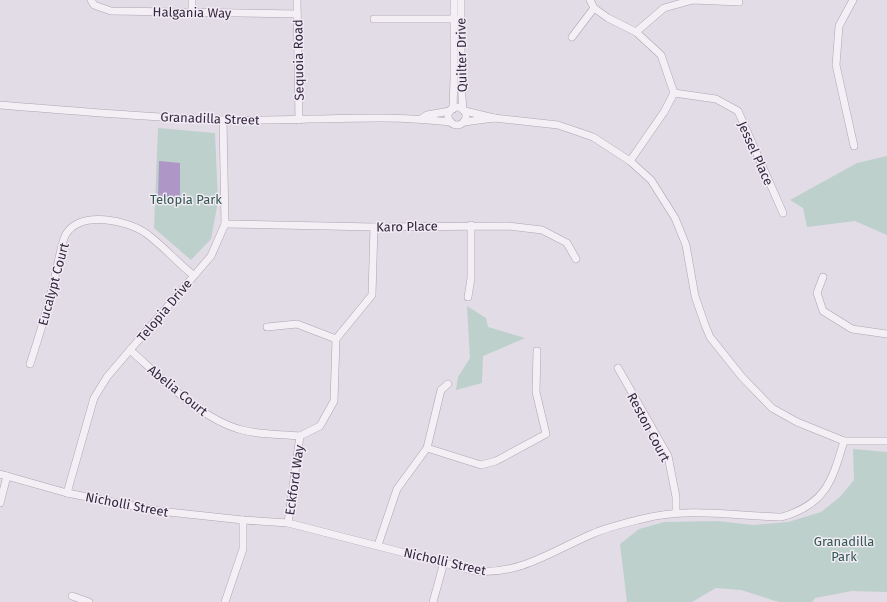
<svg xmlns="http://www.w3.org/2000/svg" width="887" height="602" viewBox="0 0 887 602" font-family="'Fira Sans',sans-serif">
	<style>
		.green { fill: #bdd0cb }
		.water { fill: #ae96c7 }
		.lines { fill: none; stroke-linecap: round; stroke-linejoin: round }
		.street-casing { stroke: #aea5b3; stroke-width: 8 }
		.street { stroke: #f3eff5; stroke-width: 7 }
		.labels { text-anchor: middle; stroke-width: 3; stroke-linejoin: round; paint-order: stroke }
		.street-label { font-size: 13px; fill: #34263d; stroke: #f0ebf4 }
		.park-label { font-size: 13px; fill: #335850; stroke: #f0ebf4 }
	</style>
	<rect width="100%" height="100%" fill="#e2dce6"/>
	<g class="green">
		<polygon points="158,128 215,133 218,201 211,239 191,260 154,228"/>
		<polygon points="887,156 887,235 855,221 807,227 803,208 790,200 857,163"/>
		<polygon points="467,306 486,318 488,327 525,338 483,356 482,383 456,390 458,377 470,358"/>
		<polygon points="853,449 887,452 887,592 852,591 815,598 812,602 779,602 741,590 716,588 692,602 627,602 620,544 639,529 664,522 717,521 754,525 788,522 821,512 840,497 854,480"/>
	</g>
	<polygon class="water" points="159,161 180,163 180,201 158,200"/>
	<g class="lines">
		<defs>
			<g id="street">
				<polyline points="91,0 94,5 111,11 297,14"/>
				<polyline points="297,0 299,120"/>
				<polyline points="461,0 461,83 463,110"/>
				<polyline points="590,0 594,8 608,18 636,32 661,55 674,93 664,112 630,161"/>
				<polyline points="853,0 839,26 836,65 854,146"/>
				<polyline points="192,12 192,0"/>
				<polyline points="374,19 458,19"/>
				<polyline points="636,32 664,8 693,0 739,2"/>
				<polyline points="572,37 594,8"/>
				<polyline points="674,93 716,99 738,111 783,213"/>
				<path d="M0 105C74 111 149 118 224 120 300 122 376 113 451 122"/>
				<circle cx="457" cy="116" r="9"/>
				<polyline points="453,109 454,78 454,0"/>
				<polyline points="465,111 494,118"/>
				<polyline points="421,119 427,115 450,111"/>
				<polyline points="464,122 494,118 558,125 593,137 630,161 651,180 675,218 686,245 695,296 705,325 710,337 742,377 772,408 797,422 844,441 887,441"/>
				<polyline points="225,224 374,227 508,226 542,230 567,243 576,259"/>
				<polyline points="823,277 817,293 823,311 852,329 887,334"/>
				<polyline points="468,297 471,278 471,225"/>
				<polyline points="267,327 297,324 336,339"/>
				<path d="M130 350C161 377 200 419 242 430 260 435 281 434 300 436"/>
				<path d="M30 364C39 336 48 309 54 281 57 270 61 242 66 234 81 210 128 220 147 234 163 246 177 262 193 275"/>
				<polyline points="618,368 668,456 676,497 676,512"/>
				<polyline points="427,448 481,465 496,461 546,434 536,392 537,351"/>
				<path d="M0 474 67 493 159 511 243 520 288 523 475 571C521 575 552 551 592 534 608 527 626 523 642 519 688 507 735 516 782 517 826 504 832 481 844 441"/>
				<polyline points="67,493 94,398 107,377 130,350 211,256 225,224 223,120"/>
				<polyline points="0,503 7,476"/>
				<polyline points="288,523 300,436 320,426 334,401 336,339 372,295 374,227"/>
				<polyline points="378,545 397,489 427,448 441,390 448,384"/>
				<polyline points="72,596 89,602"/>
				<polyline points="225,602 243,549 243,520"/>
				<polyline points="433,602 444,562"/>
			</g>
		</defs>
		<use href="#street" class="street-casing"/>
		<use href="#street" class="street"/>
	</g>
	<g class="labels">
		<g class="street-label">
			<text transform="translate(192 12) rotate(1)" y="5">Halgania Way</text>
			<text transform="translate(461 55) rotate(-91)" y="5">Quilter Drive</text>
			<text transform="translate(298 60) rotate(-91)" y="5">Sequoia Road</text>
			<text transform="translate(210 118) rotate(2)" y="5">Granadilla Street</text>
			<text transform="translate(756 153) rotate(66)" y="5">Jessel Place</text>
			<text transform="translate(407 226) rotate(-1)" y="5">Karo Place</text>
			<text transform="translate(53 284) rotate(-75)" y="5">Eucalypt Court</text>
			<text transform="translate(164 310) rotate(-50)" y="5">Telopia Drive</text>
			<text transform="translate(178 390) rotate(39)" y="5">Abelia Court</text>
			<text transform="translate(649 427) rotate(62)" y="5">Reston Court</text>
			<text transform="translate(294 480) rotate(-82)" y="5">Eckford Way</text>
			<text transform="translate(127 504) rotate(11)" y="5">Nicholli Street</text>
			<text transform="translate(445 561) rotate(13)" y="5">Nicholli Street</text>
		</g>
		<g class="park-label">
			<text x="186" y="204">Telopia Park</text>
			<text x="844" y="546">Granadilla<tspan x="844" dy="15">Park</tspan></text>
		</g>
	</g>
</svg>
